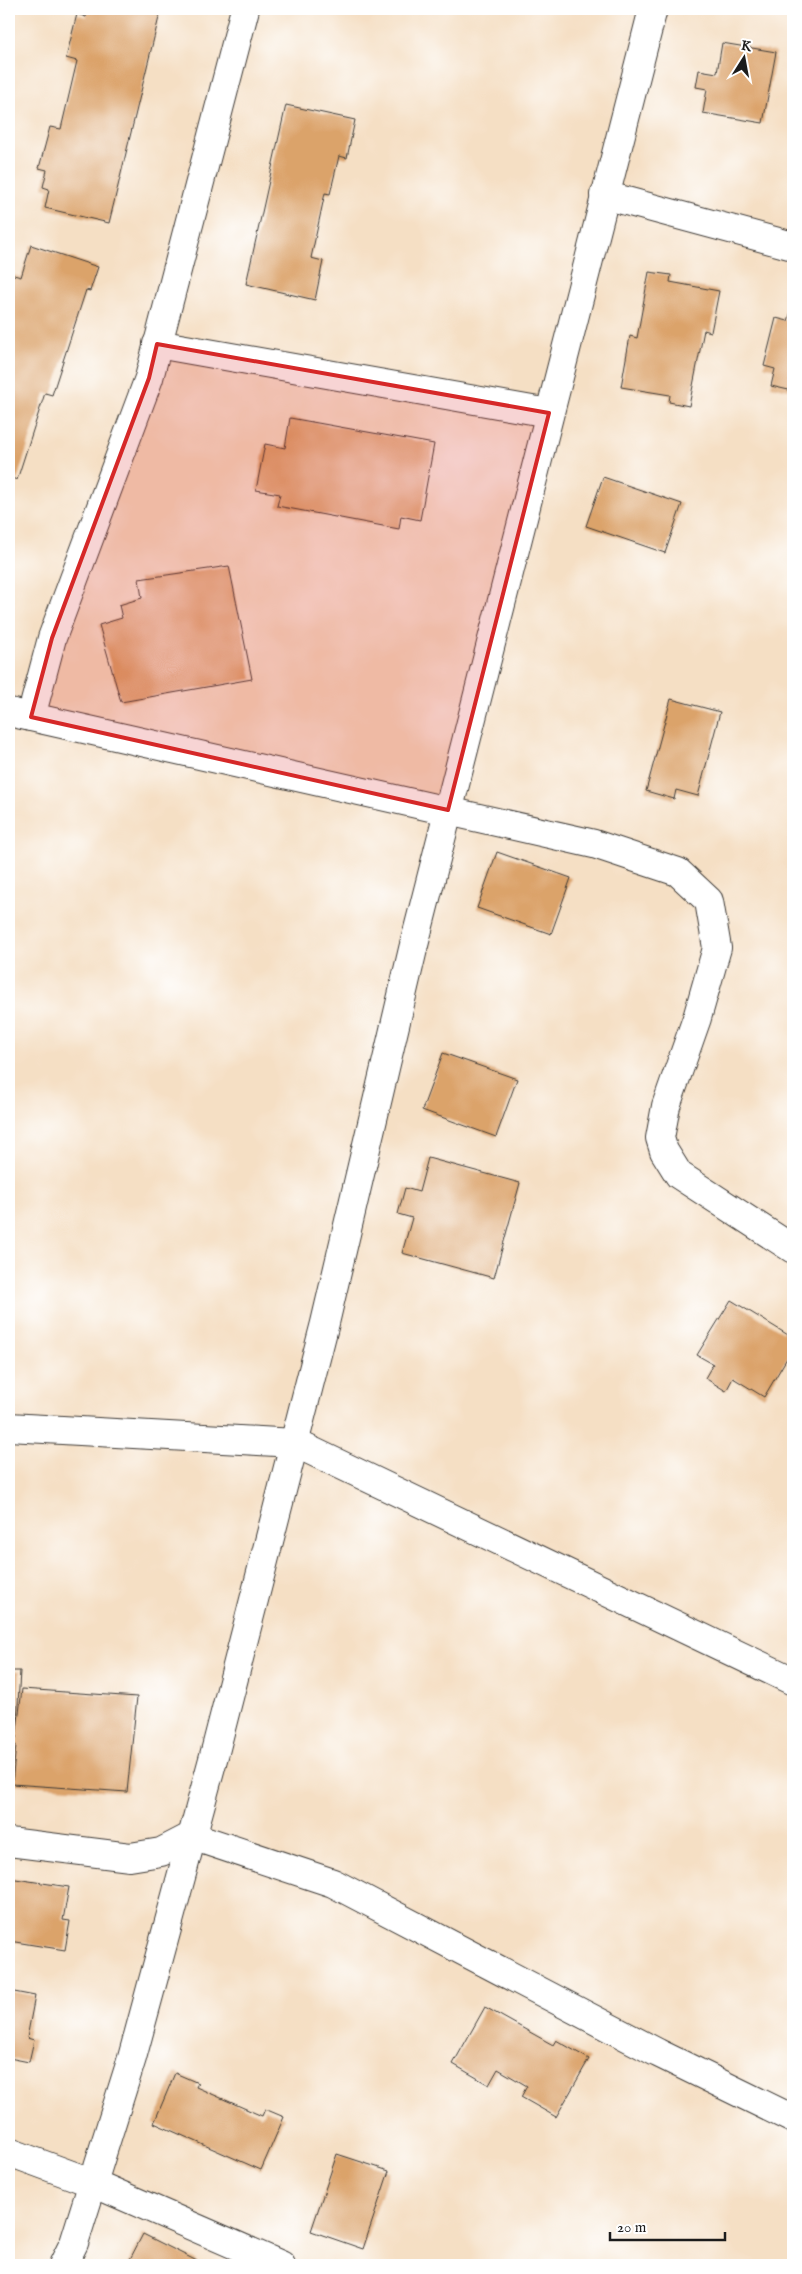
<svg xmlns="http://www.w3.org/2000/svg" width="802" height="2274" viewBox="0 0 802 2274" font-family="'IM FELL English',serif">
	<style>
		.building { fill: #dba36b }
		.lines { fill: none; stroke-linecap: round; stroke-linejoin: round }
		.street-casing { stroke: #3d3935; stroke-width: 30 }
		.street { stroke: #fff; stroke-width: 28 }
		.marked { fill: #d62828; fill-opacity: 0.2; stroke: #d62828; stroke-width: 4; stroke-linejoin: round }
	</style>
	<rect width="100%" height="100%" fill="#fff"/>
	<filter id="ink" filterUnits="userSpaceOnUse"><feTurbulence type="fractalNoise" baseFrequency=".02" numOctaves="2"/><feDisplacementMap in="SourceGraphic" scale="10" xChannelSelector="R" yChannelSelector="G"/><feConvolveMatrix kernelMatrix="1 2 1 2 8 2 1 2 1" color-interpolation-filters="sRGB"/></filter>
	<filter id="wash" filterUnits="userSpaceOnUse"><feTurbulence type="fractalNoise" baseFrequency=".0096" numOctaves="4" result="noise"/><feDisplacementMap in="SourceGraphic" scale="20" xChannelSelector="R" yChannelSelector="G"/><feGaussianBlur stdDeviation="1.12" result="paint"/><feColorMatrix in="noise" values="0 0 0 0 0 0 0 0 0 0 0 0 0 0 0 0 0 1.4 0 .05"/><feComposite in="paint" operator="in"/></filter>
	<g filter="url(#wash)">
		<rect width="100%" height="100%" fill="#f5dfc4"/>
		<g id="blocks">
			<g class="building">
				<polygon points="88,9 161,9 109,223 45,208 49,189 43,187 47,170 39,168 50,127 61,129 77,61 66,58 77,14 86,17"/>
				<polygon points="722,43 776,52 763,123 703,113 707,89 696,87 699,70 717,73"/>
				<polygon points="286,105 355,120 347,158 339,156 330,194 325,193 311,258 323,261 315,300 246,284"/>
				<polygon points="31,245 98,267 90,291 86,290 52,395 45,393 17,480 9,477 9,278 10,274 21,277"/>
				<polygon points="649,272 671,275 670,282 719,291 711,332 704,330 689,406 669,402 670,395 621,387 630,336 637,338"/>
				<polygon points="793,305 793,391 771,386 775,369 764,366 776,318 788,321"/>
				<polygon points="290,418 434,444 420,520 401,516 399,529 277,506 280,494 256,490 265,444 285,448"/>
				<polygon points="603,477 682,504 665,553 586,526"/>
				<polygon points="229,566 252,679 121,702 99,625 122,618 119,605 142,598 139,579"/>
				<polygon points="671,699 720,712 698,796 676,790 674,799 646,791"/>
				<polygon points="497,852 571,878 551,934 477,908"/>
				<polygon points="443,1053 517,1079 496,1137 422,1110"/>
				<polygon points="428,1158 520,1183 494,1278 402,1253 412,1218 398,1214 405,1188 419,1192"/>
				<polygon points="731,1300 793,1338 793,1348 764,1397 733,1378 726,1391 705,1378 713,1364 697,1355"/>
				<polygon points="9,1671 20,1671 16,1738 22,1689 137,1697 127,1792 12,1784 16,1745 9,1745"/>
				<polygon points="9,1878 69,1887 63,1920 70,1921 65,1950 9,1941"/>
				<polygon points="9,1991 35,1996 27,2038 34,2040 29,2062 9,2058"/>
				<polygon points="485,2007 553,2045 556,2040 589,2059 556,2117 521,2097 527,2086 498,2069 489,2085 453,2064"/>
				<polygon points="175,2073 198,2083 196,2087 262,2116 265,2109 284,2117 261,2170 154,2123"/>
				<polygon points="337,2154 389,2171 363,2249 311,2231"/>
				<polygon points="143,2234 197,2261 195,2265 127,2265"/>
			</g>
		</g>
	</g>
	<g filter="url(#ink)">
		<use href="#blocks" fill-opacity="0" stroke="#3d3935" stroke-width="1"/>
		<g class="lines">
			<defs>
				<g id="street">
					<polyline points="604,195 793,246"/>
					<polyline points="157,344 549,413"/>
					<polyline points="9,712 594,844 678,872 709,901 717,948 697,1018 666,1106 660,1138 664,1151 679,1175 793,1249"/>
					<polyline points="31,717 52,638 149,378 245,9"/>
					<polyline points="9,1427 295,1443 793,1681"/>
					<polyline points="9,1842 130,1857 161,1852 192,1836 333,1883 658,2053 793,2119"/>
					<polyline points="9,2152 93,2183 281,2265"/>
					<polyline points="63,2265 74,2243 132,2058 216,1748 325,1323 413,949 653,9"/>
				</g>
			</defs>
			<use href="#street" class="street-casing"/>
			<use href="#street" class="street"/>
		</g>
	</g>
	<path class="marked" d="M157 344 549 413 448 810 31 717 52 638 149 378Z"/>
	<rect width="802" height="2274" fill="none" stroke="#fff" stroke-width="30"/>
	<g transform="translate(744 58) rotate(11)" stroke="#ffffff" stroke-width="4" paint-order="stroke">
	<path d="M0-4L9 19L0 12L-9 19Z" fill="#1c1c1c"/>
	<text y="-8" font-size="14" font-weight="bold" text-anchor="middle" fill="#1c1c1c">K</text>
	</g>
	<path d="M610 2232v8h115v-8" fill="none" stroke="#1c1c1c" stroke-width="2.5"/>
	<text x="617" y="2232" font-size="15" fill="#1c1c1c" stroke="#ffffff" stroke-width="4" paint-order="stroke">20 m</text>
</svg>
